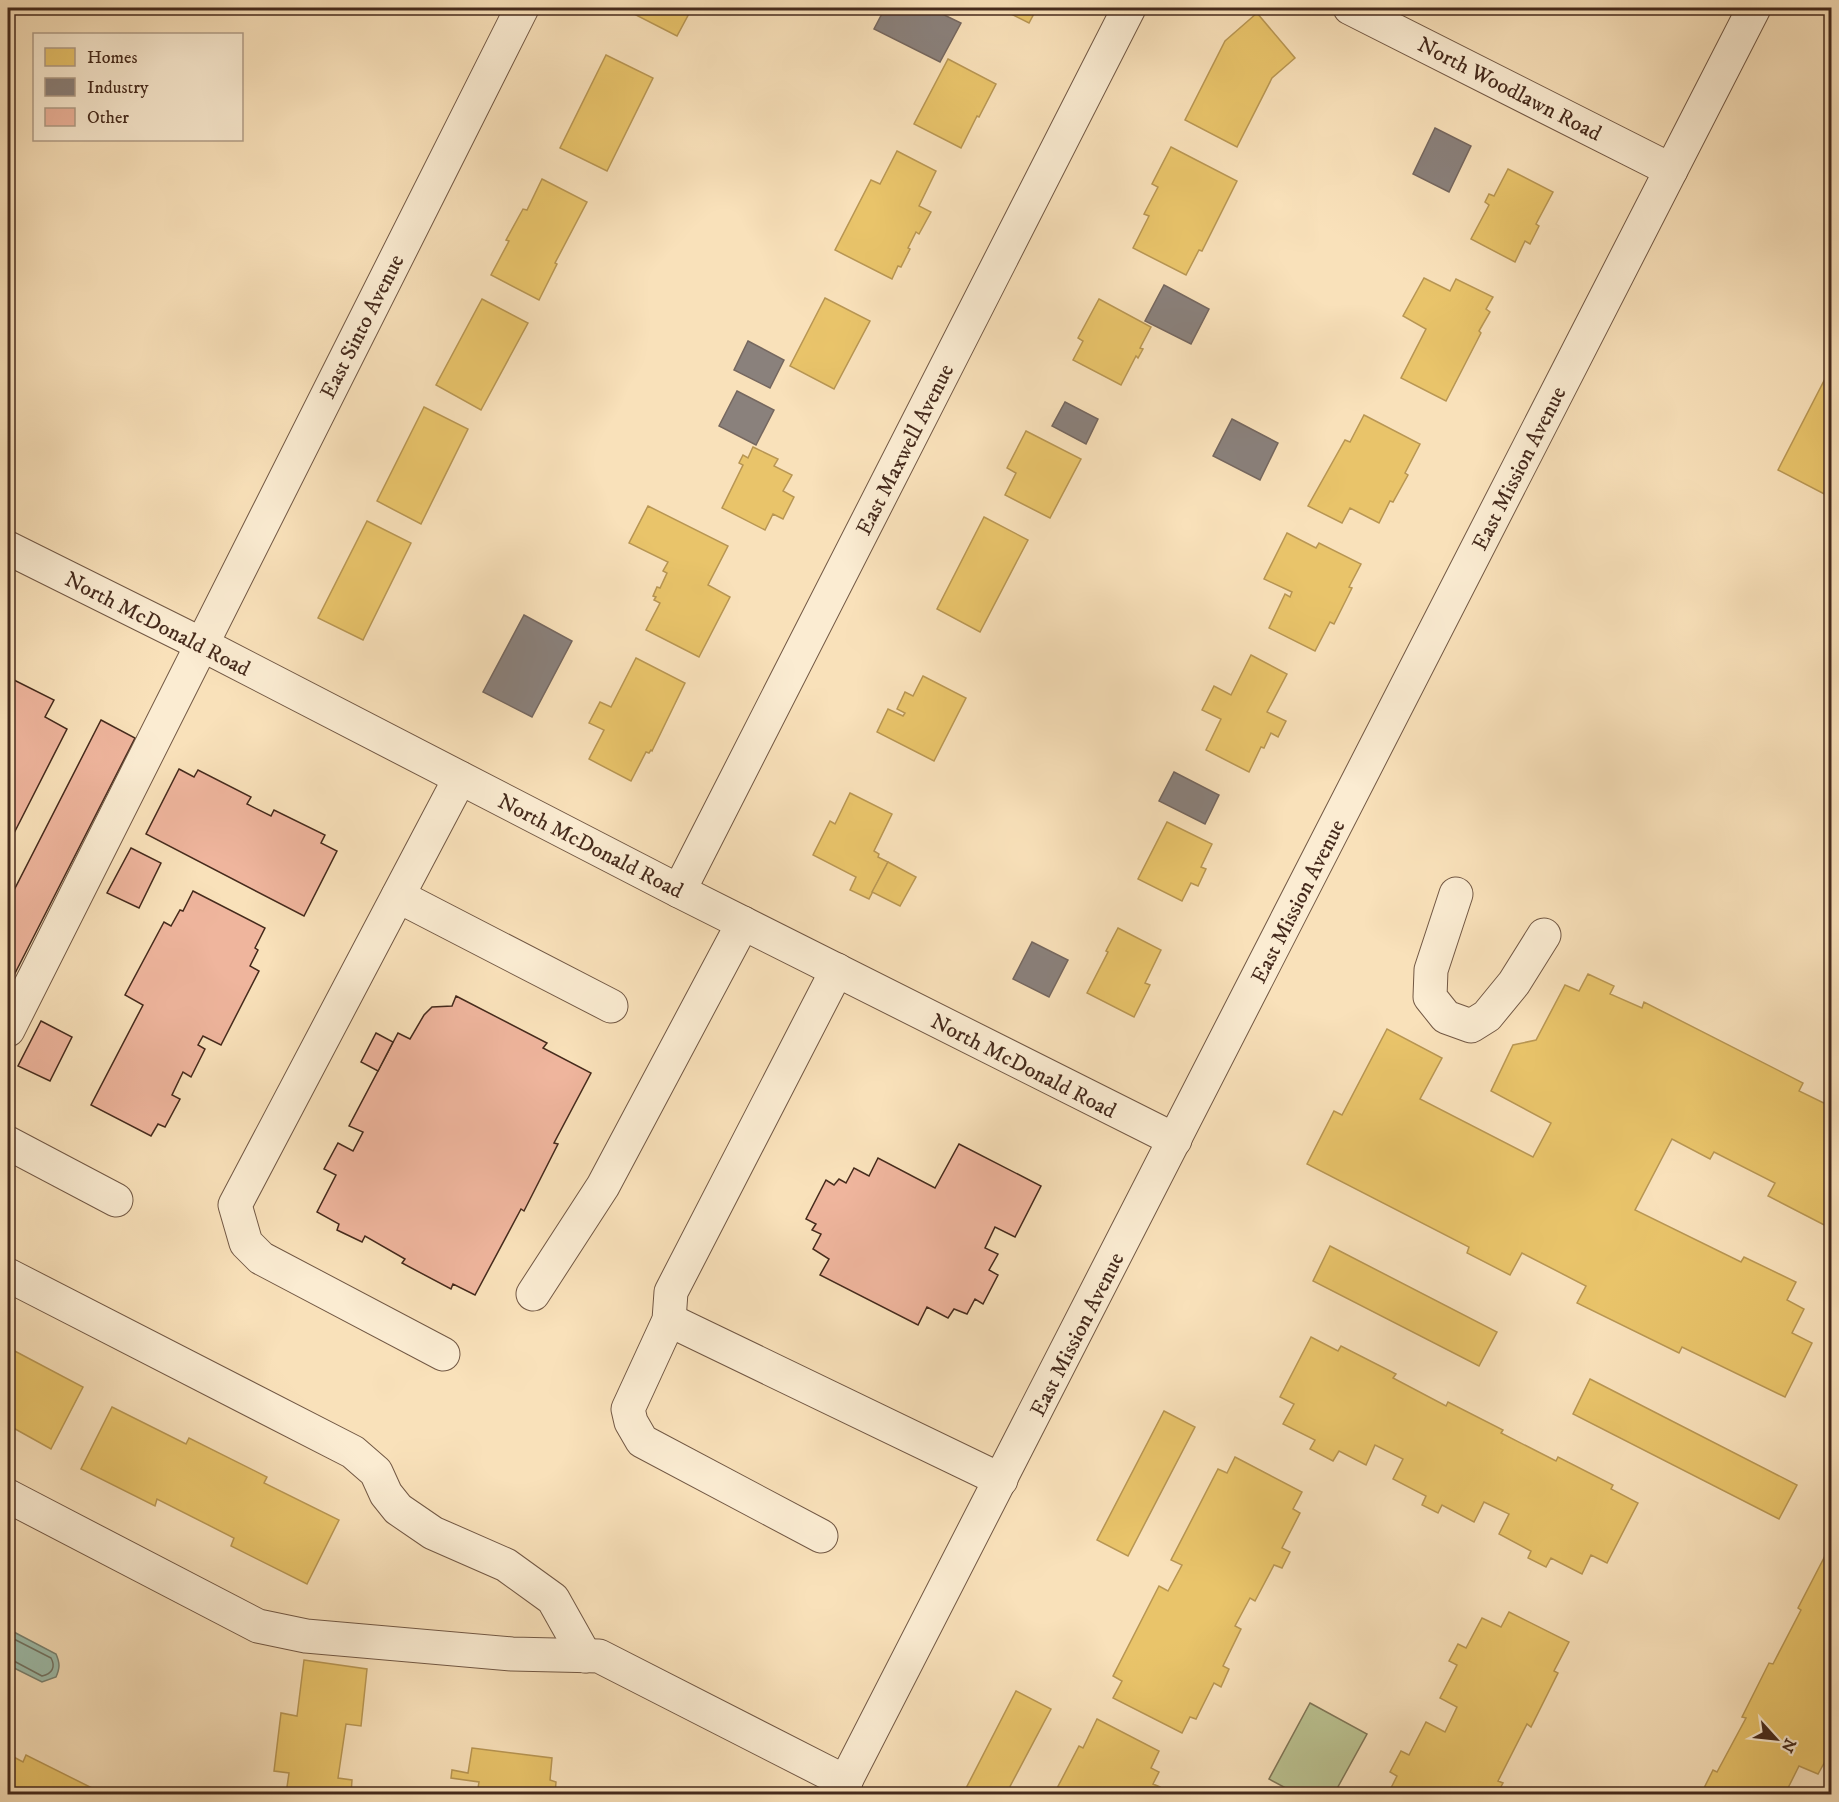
<svg xmlns="http://www.w3.org/2000/svg" width="1839" height="1802" viewBox="0 0 1839 1802" font-family="'IM FELL DW Pica',serif">
	<style>
		.green { fill: #bbc392; stroke: #807657; stroke-width: 1.5 }
		.water { fill: #9ebeac; stroke: #7a8372; stroke-width: 1.5 }
		.homes { fill: #e9c46a; stroke: #b89653; stroke-width: 1.5 }
		.industry { fill: #8a817c; stroke: #75675f; stroke-width: 1.5 }
		.lines { fill: none; stroke-linecap: round; stroke-linejoin: round }
		.shore { stroke: #727464; stroke-width: 1.5 }
		.building { fill: #efb59d; stroke: #452a1c; stroke-width: 1.5 }
		.minor-casing { stroke: #725844; stroke-width: 35 }
		.minor { stroke: #fbecd2; stroke-width: 33 }
		.labels { text-anchor: middle; stroke-width: 6; stroke-linejoin: round; paint-order: stroke }
		.street-label { font-size: 22px; fill: #452a1c; stroke: #fbecd2 }
	</style>
	<rect width="100%" height="100%" fill="#f9e1ba"/>
	<filter id="stains"><feTurbulence type="fractalNoise" baseFrequency=".00333" numOctaves="4"/><feColorMatrix values="0 0 0 0 .2 0 0 0 0 .09 0 0 0 0 .02 0 0 0 .5 -.17"/></filter>
	<radialGradient id="worn" r=".72"><stop offset=".6" stop-color="#630" stop-opacity="0"/><stop offset="1" stop-color="#630" stop-opacity=".3"/></radialGradient>
	<polygon class="green" points="1310,1703 1367,1734 1334,1794 1297,1794 1269,1779"/>
	<path class="water" d="M10 1630 56 1654C60 1663 60 1668 56 1677L42 1682 8 1665V1631Z"/>
	<g class="homes">
		<polygon points="632,8 692,8 677,36 630,12"/>
		<polygon points="999,8 1037,8 1029,23"/>
		<polygon points="1257,13 1295,58 1272,78 1237,147 1185,120 1225,41"/>
		<polygon points="606,55 653,78 607,171 560,148"/>
		<polygon points="948,59 996,84 979,117 977,116 961,148 914,124"/>
		<polygon points="1171,147 1237,181 1202,251 1199,250 1186,275 1133,248 1149,216 1144,214 1158,187 1152,184"/>
		<polygon points="897,151 936,171 919,206 931,212 919,234 916,232 908,248 910,249 901,267 898,266 892,279 835,250 871,180 880,184"/>
		<polygon points="1508,169 1553,192 1536,224 1539,226 1530,244 1525,241 1515,262 1471,239 1489,205 1485,202 1489,194 1494,196"/>
		<polygon points="542,179 587,202 555,263 557,264 539,300 491,275 509,241 506,240 523,209 527,210"/>
		<polygon points="1424,278 1450,291 1456,279 1493,297 1486,309 1490,312 1479,331 1481,333 1446,401 1401,378 1426,329 1403,316"/>
		<polygon points="825,298 870,321 834,389 790,366"/>
		<polygon points="482,299 528,323 481,410 436,385"/>
		<polygon points="1099,299 1151,327 1140,348 1143,349 1138,358 1136,356 1121,385 1073,360 1083,341 1078,338"/>
		<polygon points="1828,373 1832,375 1832,498 1778,470"/>
		<polygon points="424,407 468,429 421,524 377,501"/>
		<polygon points="1364,415 1420,444 1405,473 1408,475 1393,502 1390,501 1379,523 1350,508 1342,523 1308,506 1345,440 1350,442"/>
		<polygon points="1026,431 1081,459 1050,518 1005,495 1016,473 1007,468"/>
		<polygon points="753,447 778,459 774,466 792,475 783,491 794,497 783,519 773,514 765,530 722,508 743,465 739,463 743,455 748,458"/>
		<polygon points="648,506 728,546 708,585 730,597 699,657 646,630 660,603 654,600 656,597 653,596 657,587 660,588 667,573 663,571 668,562 629,543"/>
		<polygon points="984,517 1028,540 980,632 937,609"/>
		<polygon points="367,521 411,543 363,640 318,618"/>
		<polygon points="1287,533 1316,548 1319,543 1361,564 1349,587 1352,588 1334,624 1330,622 1315,651 1269,628 1285,594 1290,597 1292,592 1264,579"/>
		<polygon points="1251,655 1287,674 1267,712 1286,721 1278,737 1271,733 1264,748 1261,747 1249,772 1206,750 1221,719 1202,710 1214,686 1231,695"/>
		<polygon points="636,658 685,683 652,751 651,750 649,753 646,752 631,781 589,759 604,730 589,723 600,702 611,707"/>
		<polygon points="923,676 966,698 934,761 877,732 888,709 903,716 905,713 897,709 905,692 913,696"/>
		<polygon points="850,793 892,814 874,851 879,854 878,857 888,862 869,899 850,890 856,877 813,855 830,821 835,824"/>
		<polygon points="1167,822 1212,844 1201,867 1206,869 1198,886 1191,883 1182,901 1138,879"/>
		<polygon points="888,862 916,877 900,906 872,892"/>
		<polygon points="1118,928 1161,950 1145,983 1150,985 1134,1017 1087,993 1108,952 1106,951"/>
		<polygon points="1588,974 1614,986 1610,994 1642,1008 1644,1002 1803,1083 1799,1091 1832,1107 1832,1229 1768,1196 1775,1183 1714,1152 1710,1159 1672,1139 1635,1210 1741,1262 1744,1257 1796,1282 1787,1300 1804,1309 1792,1333 1812,1343 1785,1397 1682,1347 1679,1353 1577,1303 1586,1286 1522,1253 1510,1275 1467,1253 1469,1247 1307,1164 1334,1111 1342,1115 1387,1029 1442,1058 1420,1099 1533,1157 1551,1123 1491,1091 1513,1045 1536,1040 1565,985 1579,991"/>
		<polygon points="1330,1246 1497,1332 1479,1366 1313,1281"/>
		<polygon points="1311,1337 1338,1351 1341,1346 1396,1374 1393,1378 1446,1406 1448,1402 1503,1430 1501,1433 1556,1461 1558,1457 1613,1485 1611,1489 1638,1503 1607,1563 1591,1555 1582,1574 1551,1558 1546,1567 1528,1558 1531,1551 1499,1534 1509,1514 1484,1502 1474,1522 1442,1505 1438,1513 1422,1505 1426,1496 1393,1479 1403,1459 1375,1445 1366,1465 1339,1451 1333,1461 1310,1449 1315,1440 1283,1424 1294,1404 1280,1397"/>
		<polygon points="9,1348 83,1387 51,1449 8,1425"/>
		<polygon points="1590,1379 1797,1485 1779,1519 1573,1414"/>
		<polygon points="112,1407 186,1444 189,1438 267,1477 264,1483 339,1520 307,1584 231,1546 234,1538 157,1499 155,1506 81,1469"/>
		<polygon points="1164,1411 1195,1427 1128,1556 1097,1540"/>
		<polygon points="1235,1457 1302,1492 1293,1509 1300,1513 1282,1548 1290,1552 1282,1568 1274,1565 1255,1601 1250,1598 1235,1626 1241,1629 1223,1666 1229,1669 1221,1687 1214,1683 1196,1719 1190,1717 1182,1733 1113,1698 1122,1681 1113,1676 1159,1586 1168,1591 1182,1565 1171,1560 1218,1469 1227,1473"/>
		<polygon points="1832,1549 1832,1749 1818,1774 1799,1766 1787,1790 1797,1794 1701,1794 1713,1770 1717,1772 1746,1718 1742,1717 1769,1663 1773,1664 1801,1610 1798,1608 1826,1554 1828,1555"/>
		<polygon points="1509,1612 1569,1642 1554,1671 1558,1673 1531,1727 1527,1724 1498,1781 1503,1783 1497,1794 1388,1794 1397,1776 1390,1772 1401,1751 1409,1755 1426,1722 1445,1732 1457,1707 1440,1698 1457,1665 1449,1661 1458,1644 1466,1648 1482,1618 1501,1627"/>
		<polygon points="304,1660 367,1669 361,1726 346,1724 338,1778 352,1780 351,1794 286,1794 289,1773 274,1771 281,1713 297,1716"/>
		<polygon points="1016,1691 1051,1709 1006,1794 963,1794"/>
		<polygon points="1097,1719 1159,1751 1151,1768 1159,1772 1153,1784 1160,1787 1157,1794 1054,1794 1079,1746 1083,1748"/>
		<polygon points="472,1748 552,1758 550,1780 556,1782 555,1794 477,1794 479,1782 451,1778 452,1770 468,1773"/>
		<polygon points="8,1754 23,1762 26,1755 104,1794 8,1794"/>
	</g>
	<g class="industry">
		<polygon points="885,8 930,8 961,23 940,62 874,29"/>
		<polygon points="1435,128 1471,146 1449,192 1413,174"/>
		<polygon points="1164,285 1209,309 1191,344 1145,321"/>
		<polygon points="748,341 784,360 770,388 734,370"/>
		<polygon points="737,391 774,410 756,445 719,426"/>
		<polygon points="1065,402 1098,419 1086,444 1052,426"/>
		<polygon points="1232,419 1278,443 1260,480 1213,456"/>
		<polygon points="524,615 572,641 532,717 483,692"/>
		<polygon points="1174,772 1219,795 1205,824 1159,801"/>
		<polygon points="1032,942 1068,960 1049,997 1013,979"/>
	</g>
	<g class="lines">
		<path class="shore" d="M8 1636 51 1658C56 1667 52 1674 42 1676L12 1660H8"/>
	</g>
	<g class="building">
		<polygon points="12,679 54,700 45,717 67,729 8,845 8,689"/>
		<polygon points="101,720 135,738 8,987 8,902"/>
		<polygon points="179,769 194,777 198,770 251,797 247,804 271,816 274,810 325,835 321,843 337,851 304,916 146,834"/>
		<polygon points="131,848 161,863 139,908 107,893"/>
		<polygon points="193,891 265,928 255,948 258,950 250,966 259,971 221,1045 203,1036 198,1045 205,1049 191,1077 183,1072 172,1095 180,1099 165,1127 158,1124 151,1136 91,1105 143,1005 125,995 164,922 171,926 180,910 183,911"/>
		<polygon points="456,996 547,1043 543,1048 591,1073 554,1143 558,1144 524,1211 521,1209 475,1295 453,1284 451,1289 402,1263 405,1259 365,1236 362,1242 337,1230 339,1224 317,1212 336,1175 324,1169 338,1143 353,1151 363,1132 349,1126 398,1033 410,1039 424,1015 432,1007 452,1006"/>
		<polygon points="41,1021 72,1037 50,1081 18,1066"/>
		<polygon points="376,1033 393,1042 378,1071 361,1062"/>
		<polygon points="959,1144 1041,1186 1015,1237 995,1227 985,1248 998,1254 989,1270 998,1275 983,1304 975,1299 967,1314 954,1309 948,1318 927,1307 918,1325 820,1275 829,1259 813,1249 821,1234 812,1230 816,1224 806,1219 826,1180 834,1185 839,1179 846,1183 854,1168 869,1176 878,1158 935,1188"/>
	</g>
	<g class="lines">
		<defs>
			<g id="minor">
				<polyline points="1350,8 1671,170"/>
				<polyline points="8,548 201,644 679,891 1175,1140"/>
				<polyline points="679,891 1129,8"/>
				<polyline points="1456,894 1431,970 1430,997 1446,1017 1471,1026 1487,1016 1514,983 1544,935"/>
				<polyline points="398,896 611,1006"/>
				<polyline points="8,1030 522,8"/>
				<polyline points="8,1143 116,1200"/>
				<polyline points="8,1275 353,1452 376,1472 386,1494 398,1509 433,1533 506,1565 553,1599 585,1656"/>
				<polyline points="533,1294 603,1186 743,923"/>
				<polyline points="669,1320 1001,1480"/>
				<polyline points="443,1354 261,1258 246,1243 235,1205 460,778"/>
				<polyline points="8,1496 258,1626 306,1636 512,1654 599,1656 846,1782"/>
				<polyline points="821,1536 642,1441 631,1422 628,1409 669,1320 671,1292 837,970"/>
				<polyline points="839,1794 1754,8"/>
			</g>
		</defs>
		<use href="#minor" class="minor-casing"/>
		<use href="#minor" class="minor"/>
	</g>
	<g class="labels">
		<g class="street-label">
			<text transform="translate(1510 88) rotate(27)" y="8">North Woodlawn Road</text>
			<text transform="translate(361 326) rotate(-63)" y="8">East Sinto Avenue</text>
			<text transform="translate(904 449) rotate(-63)" y="8">East Maxwell Avenue</text>
			<text transform="translate(1518 468) rotate(-63)" y="8">East Mission Avenue</text>
			<text transform="translate(158 623) rotate(27)" y="8">North McDonald Road</text>
			<text transform="translate(591 845) rotate(27)" y="8">North McDonald Road</text>
			<text transform="translate(1297 901) rotate(-63)" y="8">East Mission Avenue</text>
			<text transform="translate(1024 1065) rotate(27)" y="8">North McDonald Road</text>
			<text transform="translate(1076 1334) rotate(-63)" y="8">East Mission Avenue</text>
		</g>
	</g>
	<rect width="1839" height="1802" fill="none" stroke="#f9e1ba" stroke-width="30"/>
	<rect x="9" y="9" width="1821" height="1784" fill="none" stroke="#452a1c" stroke-width="3"/>
	<rect x="15" y="15" width="1809" height="1772" fill="none" stroke="#452a1c" stroke-width="1.5"/>
	<rect x="33" y="33" width="210" height="108" fill="#fbecd2" stroke="#b29e89" stroke-width="1.5"/>
	<rect x="45" y="48" width="30" height="18" fill="#e9c46a" stroke="#b29e89" stroke-width="1.5"/>
	<text x="87" y="63" font-size="18" fill="#452a1c">Homes</text>
	<rect x="45" y="78" width="30" height="18" fill="#8a817c" stroke="#b29e89" stroke-width="1.5"/>
	<text x="87" y="93" font-size="18" fill="#452a1c">Industry</text>
	<rect x="45" y="108" width="30" height="18" fill="#efb59d" stroke="#b29e89" stroke-width="1.5"/>
	<text x="87" y="123" font-size="18" fill="#452a1c">Other</text>
	<g transform="translate(1776 1739) rotate(117)" stroke="#fbecd2" stroke-width="4.5" paint-order="stroke">
	<path d="M0-4.5L10 22L0 15L-10 22Z" fill="#452a1c"/>
	<text y="-9" font-size="16" font-weight="bold" text-anchor="middle" fill="#452a1c">N</text>
	</g>
	<rect width="100%" height="100%" filter="url(#stains)"/>
	<rect width="100%" height="100%" fill="url(#worn)"/>
</svg>
